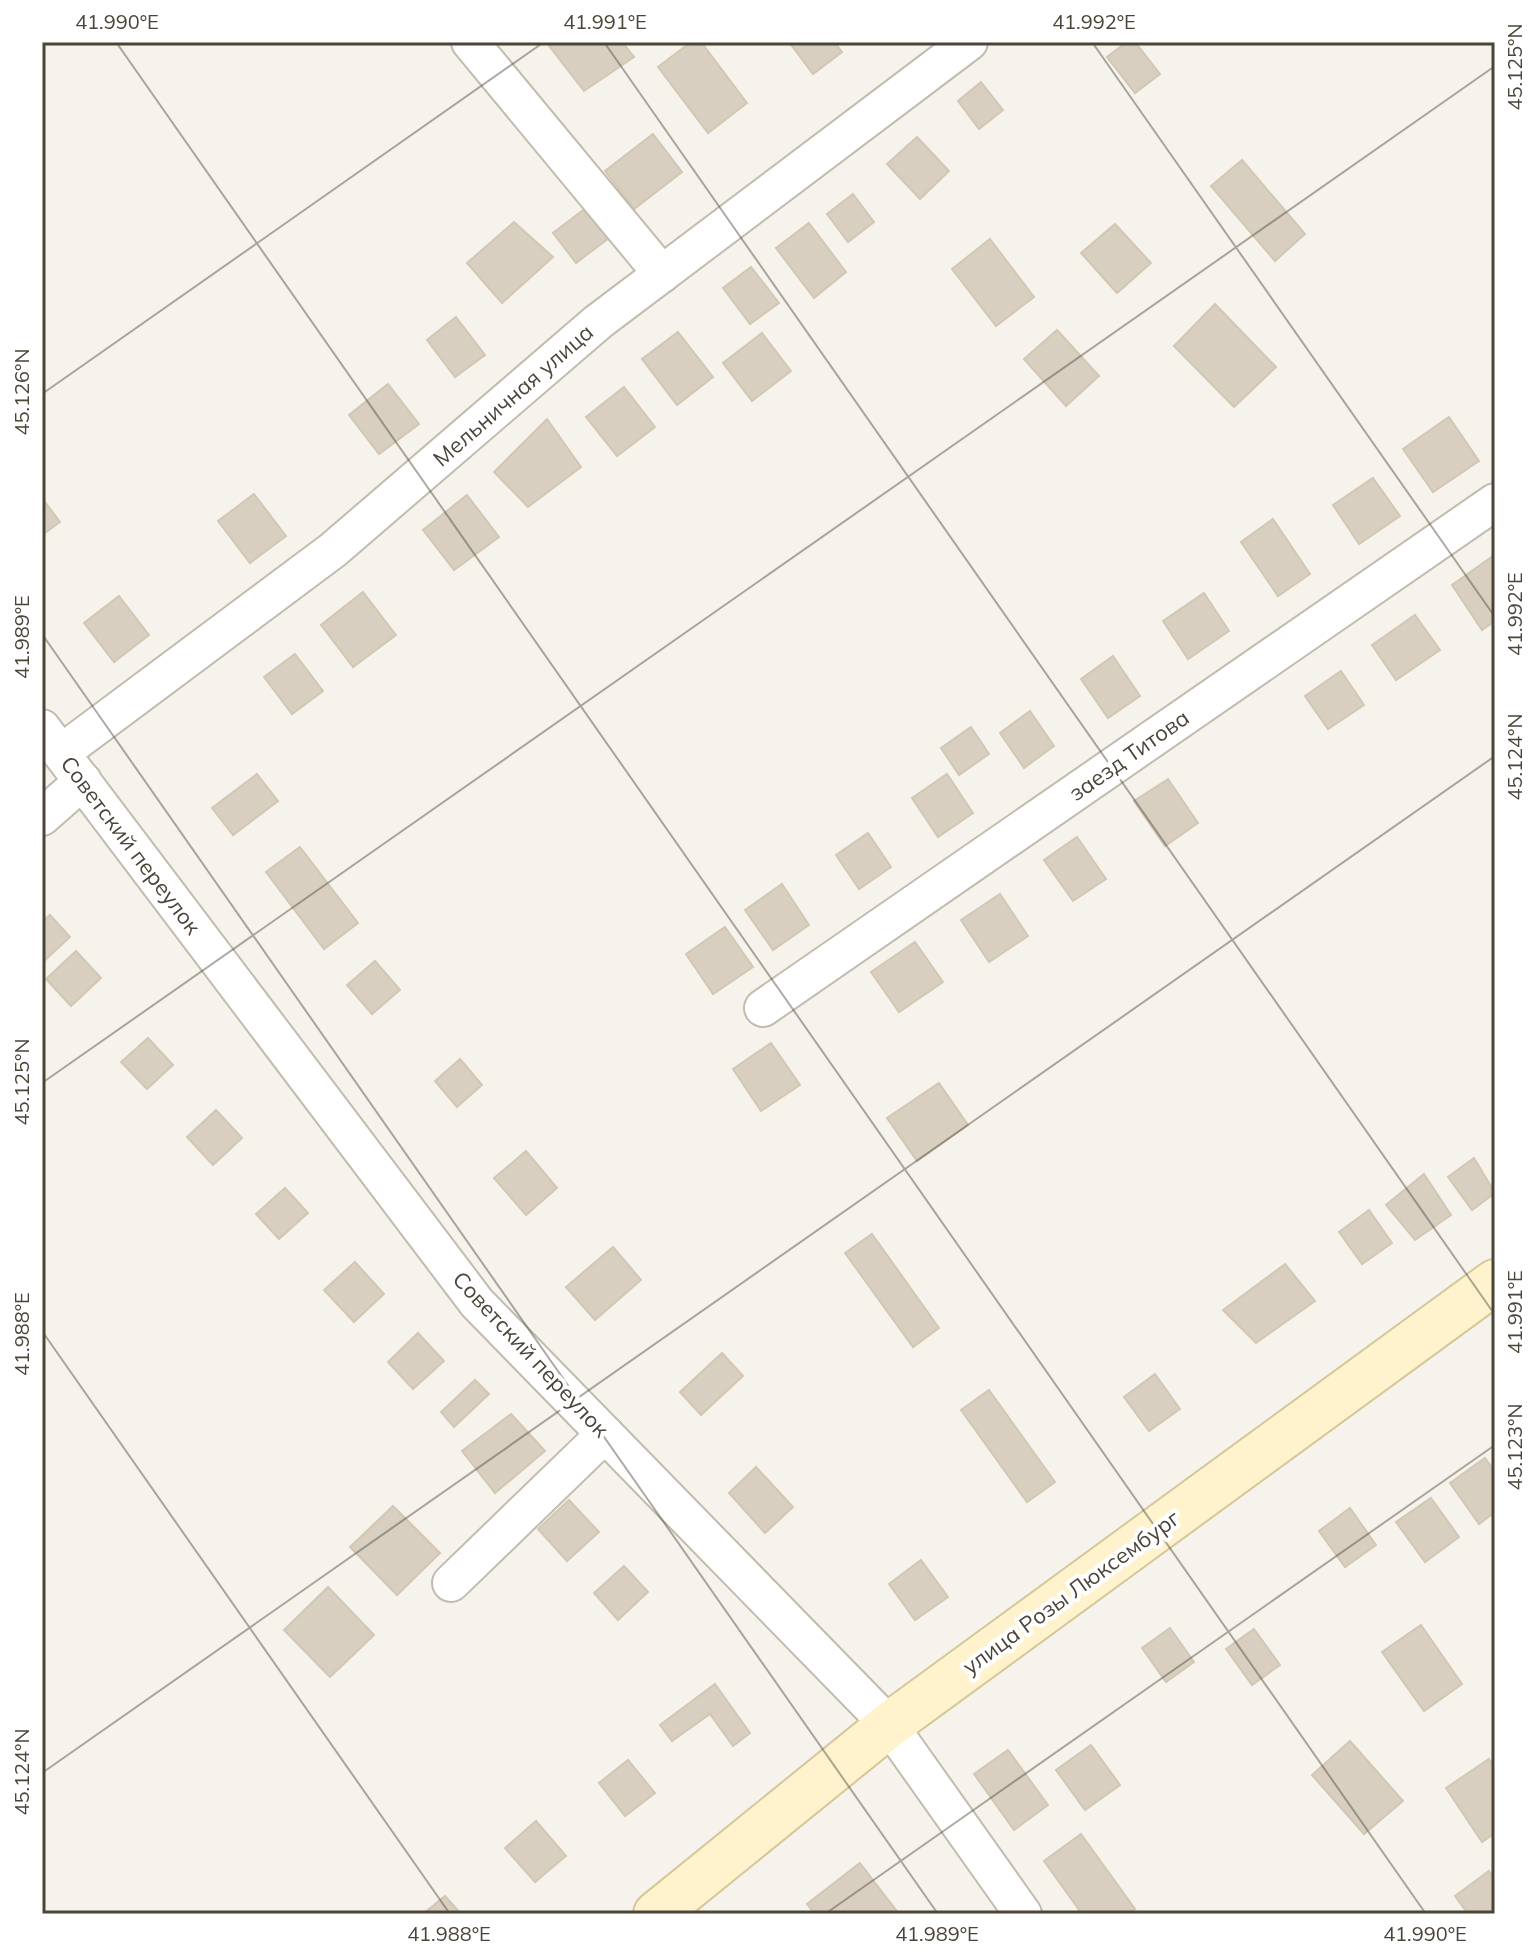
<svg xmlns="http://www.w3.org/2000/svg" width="1537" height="1956" viewBox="0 0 1537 1956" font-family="Mulish,sans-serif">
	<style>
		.building { fill: #d8cfc1; stroke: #d3c7b4; stroke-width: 2 }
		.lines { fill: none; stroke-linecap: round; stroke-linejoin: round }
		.street-casing { stroke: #c2bbae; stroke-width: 40 }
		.secondary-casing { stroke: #d6c79b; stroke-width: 48 }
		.street { stroke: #fff; stroke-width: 36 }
		.secondary { stroke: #fff3cd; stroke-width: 44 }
		.ticks { fill: none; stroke: #4b4439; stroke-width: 2; stroke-opacity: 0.45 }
		.labels { text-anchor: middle; stroke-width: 8; stroke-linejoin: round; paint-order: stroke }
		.street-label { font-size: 22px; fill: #4b4439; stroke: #fff }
		.neatline { fill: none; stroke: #4b4439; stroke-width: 3 }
		.ticks-label { font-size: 20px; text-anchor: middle; fill: #4b4439 }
	</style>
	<rect width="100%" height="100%" fill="#f6f3ec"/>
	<g class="building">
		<polygon points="546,42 622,42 634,57 584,91"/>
		<polygon points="691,42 701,42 747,103 708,133 658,67"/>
		<polygon points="789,42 834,42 842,52 813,74"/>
		<polygon points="1127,42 1135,42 1160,74 1135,93 1107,57"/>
		<polygon points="981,82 1003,110 979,129 958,101"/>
		<polygon points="653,134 682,172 634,209 605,171"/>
		<polygon points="917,137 949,171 920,199 887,164"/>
		<polygon points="1242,160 1305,234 1275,261 1211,186"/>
		<polygon points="853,194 874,222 848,242 827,214"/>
		<polygon points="586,208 609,238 576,263 553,233"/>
		<polygon points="514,222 553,257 502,303 467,263"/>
		<polygon points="809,223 846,272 814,298 776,248"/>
		<polygon points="1115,224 1151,263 1117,293 1081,253"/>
		<polygon points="990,239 1034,297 996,326 952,269"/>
		<polygon points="751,267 779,303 750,324 723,288"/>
		<polygon points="1215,304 1276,367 1234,407 1174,346"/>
		<polygon points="456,317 485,355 455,377 427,340"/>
		<polygon points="1057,330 1099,376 1066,406 1024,359"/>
		<polygon points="678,332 713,377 677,405 642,359"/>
		<polygon points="762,333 791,371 752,401 723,363"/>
		<polygon points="388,384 419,424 379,454 349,415"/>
		<polygon points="624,387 655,427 617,456 586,417"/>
		<polygon points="1449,417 1479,461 1433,492 1403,449"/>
		<polygon points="547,419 581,467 528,507 494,472"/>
		<polygon points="1373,478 1400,516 1359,544 1333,505"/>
		<polygon points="254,494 286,536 250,563 218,521"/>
		<polygon points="467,495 499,537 454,570 423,530"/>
		<polygon points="42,498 60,522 42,535"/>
		<polygon points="1273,519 1310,574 1278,596 1241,542"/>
		<polygon points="1493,556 1495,621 1482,630 1452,585"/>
		<polygon points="363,592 396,635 353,667 321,625"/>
		<polygon points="1204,593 1229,631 1188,659 1163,621"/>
		<polygon points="119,596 149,635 114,662 84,623"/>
		<polygon points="1415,615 1440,650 1396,680 1372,645"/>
		<polygon points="295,654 323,691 292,714 264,677"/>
		<polygon points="1113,656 1140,696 1108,718 1081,679"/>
		<polygon points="1341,671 1364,705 1328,729 1305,696"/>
		<polygon points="1030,711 1054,746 1024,768 1000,733"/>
		<polygon points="971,727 989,754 959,775 941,748"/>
		<polygon points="257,774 278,801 233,835 212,808"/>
		<polygon points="947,774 973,813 938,837 912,798"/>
		<polygon points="1168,779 1198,823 1165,846 1134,801"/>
		<polygon points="868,833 891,867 859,889 836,855"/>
		<polygon points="1077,837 1106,879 1073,901 1044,860"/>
		<polygon points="300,847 358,923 324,949 266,872"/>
		<polygon points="782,884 809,925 773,950 745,910"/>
		<polygon points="1000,894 1028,936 989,962 961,920"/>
		<polygon points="50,915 70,937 42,963 42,922"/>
		<polygon points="725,927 753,967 713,994 686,954"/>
		<polygon points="915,942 943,982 899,1012 871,972"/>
		<polygon points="76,951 101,978 71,1006 46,979"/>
		<polygon points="375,961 400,990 372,1014 347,985"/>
		<polygon points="148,1038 173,1065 147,1089 121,1062"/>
		<polygon points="771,1043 800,1085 761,1111 733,1069"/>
		<polygon points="460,1059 482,1085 457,1107 435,1081"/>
		<polygon points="939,1083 968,1125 917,1161 887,1118"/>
		<polygon points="216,1110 242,1138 213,1165 187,1137"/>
		<polygon points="526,1151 557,1188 526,1215 494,1178"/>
		<polygon points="1474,1158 1495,1193 1472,1210 1448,1177"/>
		<polygon points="1424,1174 1451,1215 1415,1240 1386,1205"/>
		<polygon points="285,1188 308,1213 279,1239 256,1214"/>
		<polygon points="1369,1210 1392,1243 1362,1264 1339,1232"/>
		<polygon points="872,1234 939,1328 913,1347 845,1253"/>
		<polygon points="613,1247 641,1280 595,1320 566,1287"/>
		<polygon points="355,1262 384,1294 354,1322 324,1290"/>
		<polygon points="1285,1264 1315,1301 1256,1343 1223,1310"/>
		<polygon points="418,1333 444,1361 413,1389 388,1362"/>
		<polygon points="722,1353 743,1376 701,1415 680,1392"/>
		<polygon points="1155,1374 1180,1409 1149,1431 1124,1397"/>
		<polygon points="475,1380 489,1394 454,1427 441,1412"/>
		<polygon points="989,1390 1055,1482 1027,1502 961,1410"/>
		<polygon points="511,1414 545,1451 495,1493 462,1451"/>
		<polygon points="1485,1458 1495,1472 1495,1512 1479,1524 1450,1483"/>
		<polygon points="756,1467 793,1507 765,1533 729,1493"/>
		<polygon points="1431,1498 1459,1537 1425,1562 1396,1522"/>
		<polygon points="569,1500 599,1532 567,1561 538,1529"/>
		<polygon points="393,1506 440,1553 397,1595 350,1547"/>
		<polygon points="1350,1508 1376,1545 1345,1567 1319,1531"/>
		<polygon points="921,1560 948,1597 915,1620 889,1584"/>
		<polygon points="624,1566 648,1592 618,1620 594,1593"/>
		<polygon points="328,1587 374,1635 330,1677 284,1630"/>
		<polygon points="1421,1625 1462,1684 1424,1711 1382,1652"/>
		<polygon points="1170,1628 1194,1662 1166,1682 1142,1648"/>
		<polygon points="1254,1629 1280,1665 1252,1685 1226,1649"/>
		<polygon points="715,1684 750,1733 733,1746 710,1714 672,1741 660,1725"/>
		<polygon points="1350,1741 1403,1801 1364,1834 1312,1775"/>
		<polygon points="1091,1745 1120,1785 1085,1810 1056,1770"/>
		<polygon points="1008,1750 1048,1805 1014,1830 974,1774"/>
		<polygon points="1489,1759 1495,1768 1495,1833 1482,1842 1446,1788"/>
		<polygon points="628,1760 655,1793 625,1816 599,1783"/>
		<polygon points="536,1821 566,1856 535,1882 505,1848"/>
		<polygon points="1081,1834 1135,1909 1127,1914 1082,1914 1044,1861"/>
		<polygon points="860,1863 899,1914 815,1914 807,1904"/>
		<polygon points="1489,1871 1495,1880 1495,1914 1468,1914 1455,1896"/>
		<polygon points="445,1896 461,1914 423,1914"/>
	</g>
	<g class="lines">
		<defs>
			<g id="street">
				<polyline points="470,42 662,274"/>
				<polyline points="42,728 477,1303 889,1725 1023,1914"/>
				<polyline points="61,753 333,550 598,322 969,42"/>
				<polyline points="42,817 83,781"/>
				<polyline points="763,1008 1495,502"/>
				<polyline points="451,1583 605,1434"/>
			</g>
			<polyline id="secondary" points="656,1914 889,1725 1495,1282"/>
		</defs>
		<use href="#street" class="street-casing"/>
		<use href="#secondary" class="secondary-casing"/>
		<use href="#street" class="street"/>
		<use href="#secondary" class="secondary"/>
	</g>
	<path class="ticks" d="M116 42 1426 1914M604 42 1495 1315M1092 42 1495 617M42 394 544 42M42 634 938 1914M42 1083 1495 66M42 1331 450 1914M42 1773 1495 756M825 1914 1495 1445"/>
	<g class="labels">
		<g class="street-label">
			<text transform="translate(513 395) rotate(-41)" y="8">Мельничная улица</text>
			<text transform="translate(1129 755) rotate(-35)" y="8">заезд Титова</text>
			<text transform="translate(131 845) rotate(53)" y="8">Советский переулок</text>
			<text transform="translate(531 1354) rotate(47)" y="8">Советский переулок</text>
			<text transform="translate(1071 1592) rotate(-36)" y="8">улица Розы Люксембург</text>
		</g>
	</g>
	<rect width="1537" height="1956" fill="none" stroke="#ffffff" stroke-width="88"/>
	<rect x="44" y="44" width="1449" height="1868" class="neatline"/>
	<g class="ticks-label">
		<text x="117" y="29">41.990°E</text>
		<text x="605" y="29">41.991°E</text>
		<text x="1094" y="29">41.992°E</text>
		<text transform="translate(1515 67) rotate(-90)" y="7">45.125°N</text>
		<text transform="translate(22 392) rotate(-90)" y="7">45.126°N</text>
		<text transform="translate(1515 614) rotate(-90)" y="7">41.992°E</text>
		<text transform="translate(22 637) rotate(-90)" y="7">41.989°E</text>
		<text transform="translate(1515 757) rotate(-90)" y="7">45.124°N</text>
		<text transform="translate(22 1082) rotate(-90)" y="7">45.125°N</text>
		<text transform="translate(1515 1312) rotate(-90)" y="7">41.991°E</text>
		<text transform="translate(22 1334) rotate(-90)" y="7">41.988°E</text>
		<text transform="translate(1515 1447) rotate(-90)" y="7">45.123°N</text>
		<text transform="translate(22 1772) rotate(-90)" y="7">45.124°N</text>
		<text x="449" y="1941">41.988°E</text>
		<text x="937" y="1941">41.989°E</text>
		<text x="1425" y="1941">41.990°E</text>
	</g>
</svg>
